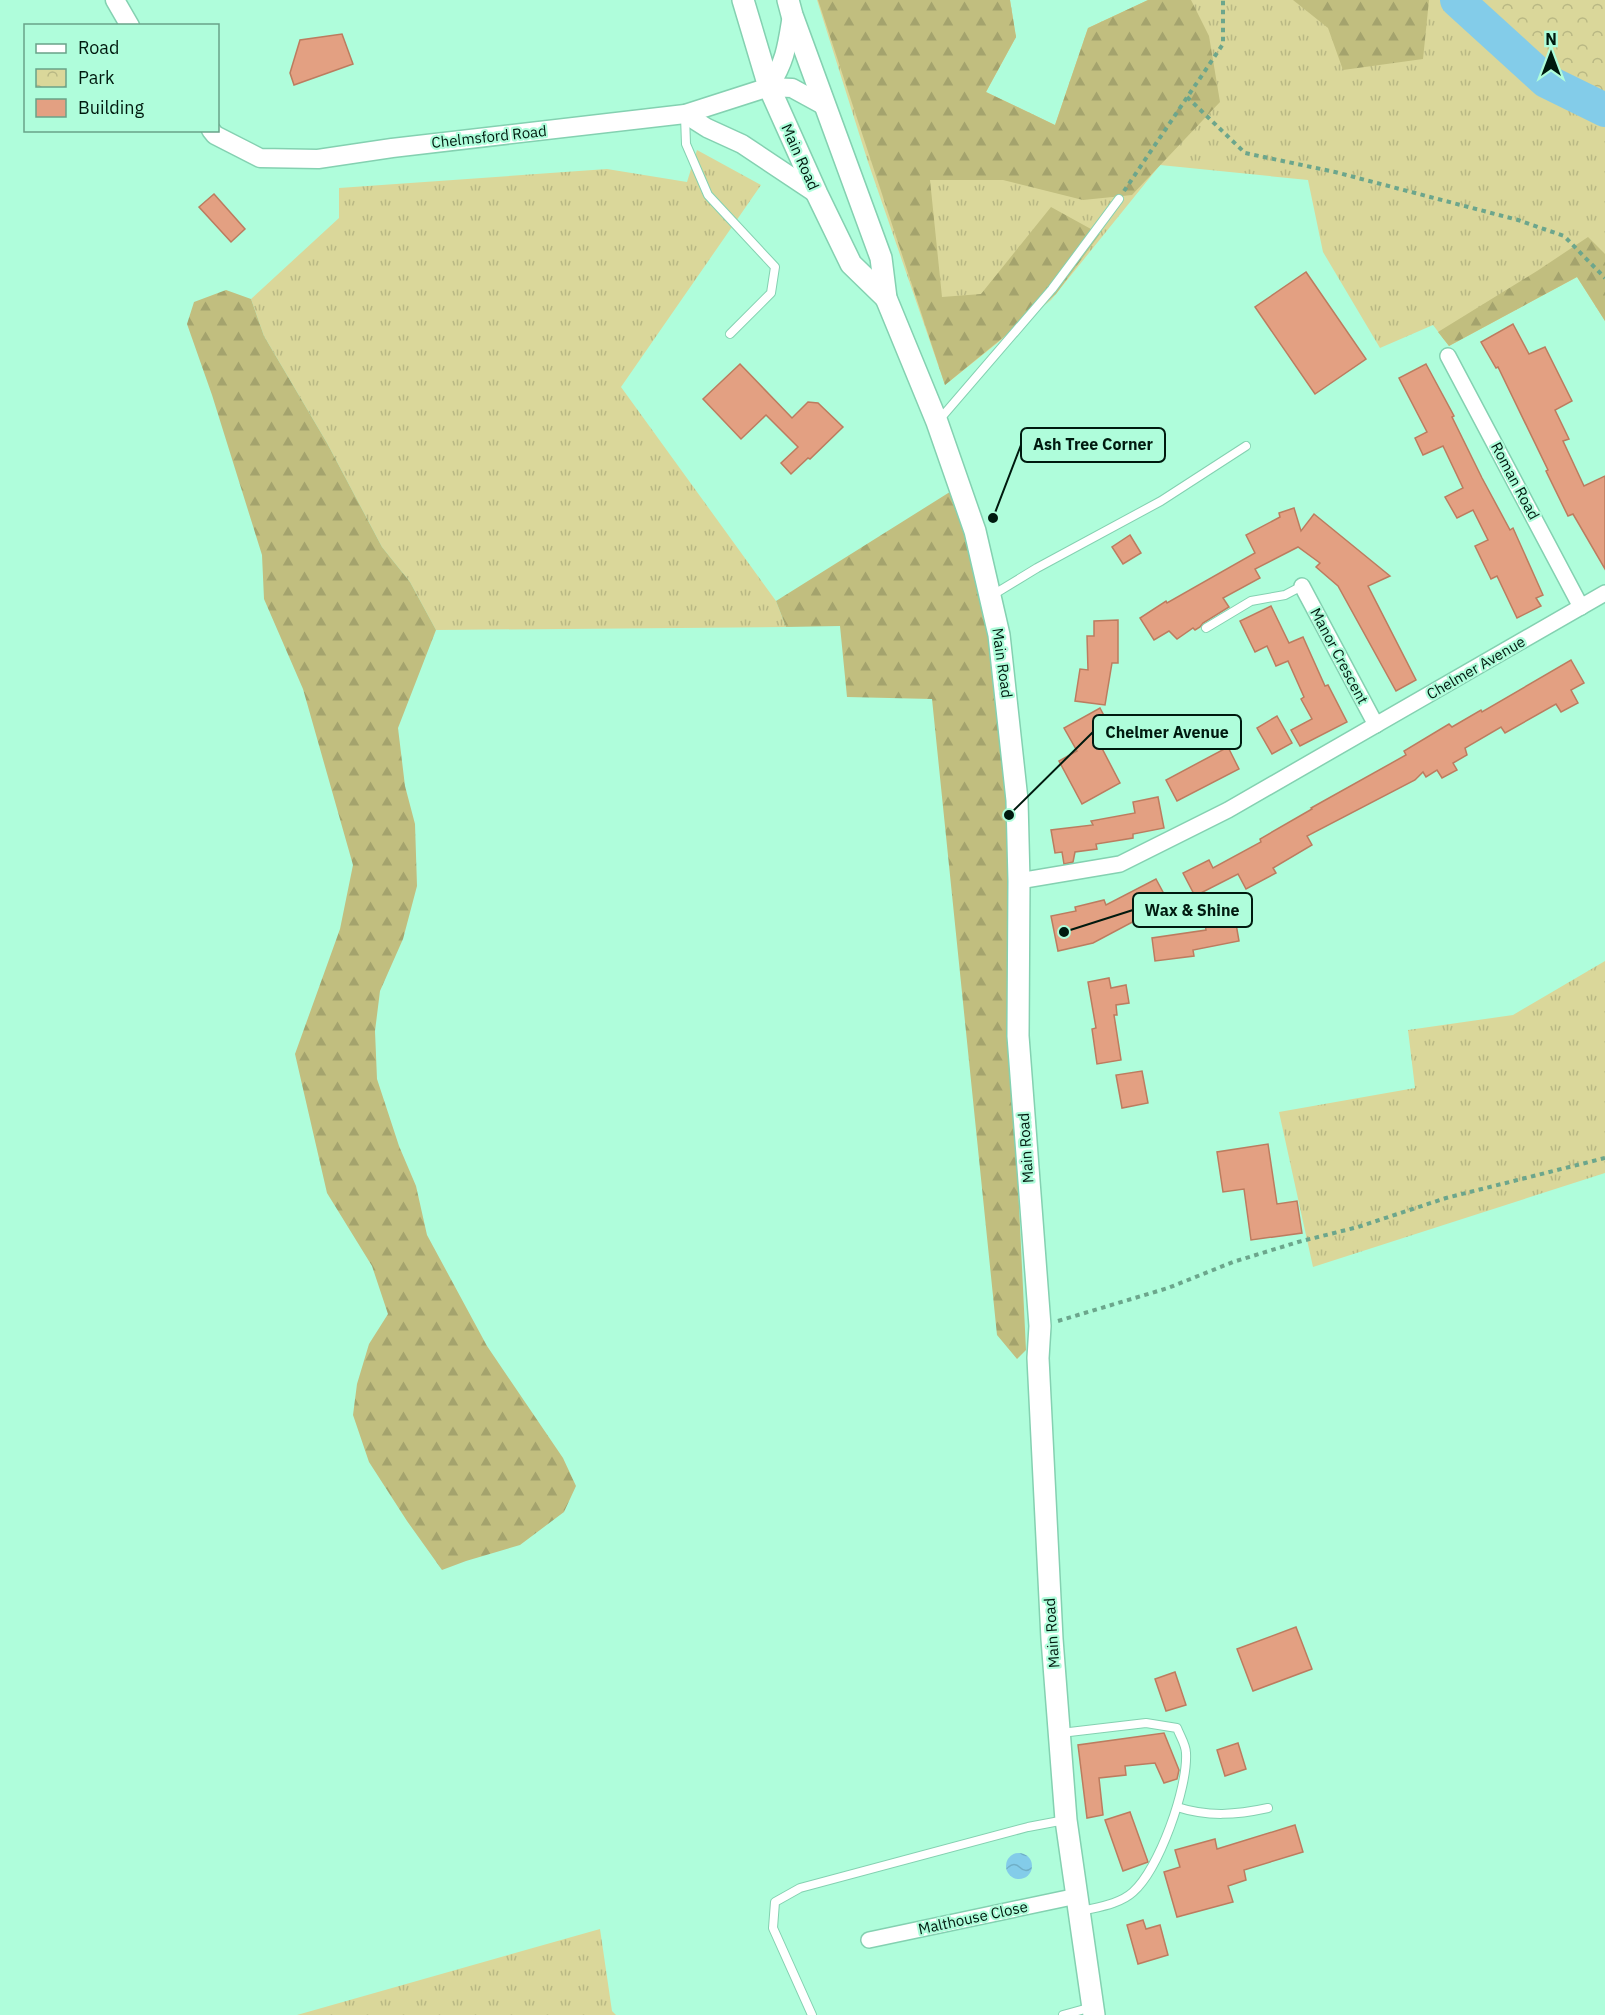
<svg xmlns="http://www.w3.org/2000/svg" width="1605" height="2015" viewBox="0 0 1605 2015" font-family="'IBM Plex Sans',sans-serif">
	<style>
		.grass { fill: url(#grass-tufts) }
		.forest { fill: url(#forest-firs) }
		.park { fill: url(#park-crowns) }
		.water { fill: url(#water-waves) }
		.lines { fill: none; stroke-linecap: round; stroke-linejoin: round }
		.river { stroke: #83cce9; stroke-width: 34 }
		.building { fill: #e3a082; stroke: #bc7c5f; stroke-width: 1.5 }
		.service-casing { stroke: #84d1b1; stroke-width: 10 }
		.minor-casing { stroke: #84d1b1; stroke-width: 18 }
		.tertiary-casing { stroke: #84d1b1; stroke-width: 21 }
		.secondary-casing { stroke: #84d1b1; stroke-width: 24 }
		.path { stroke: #6ca68c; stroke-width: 4; stroke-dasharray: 4.5 4.5; stroke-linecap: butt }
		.service { stroke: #fff; stroke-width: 8 }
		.minor { stroke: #fff; stroke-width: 15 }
		.tertiary { stroke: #fff; stroke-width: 18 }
		.secondary { stroke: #fff; stroke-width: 21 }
		.labels { text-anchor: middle; stroke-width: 4.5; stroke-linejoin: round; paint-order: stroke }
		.street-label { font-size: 15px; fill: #001a0f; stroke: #affddb }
		.leader { fill: none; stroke: #001a0f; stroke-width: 2 }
		.callout-dot { fill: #001a0f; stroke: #affddb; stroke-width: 2 }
		.callout { fill: #affddb; stroke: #001a0f; stroke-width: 2 }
		.callout-label { font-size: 16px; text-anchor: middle; font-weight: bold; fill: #001a0f }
	</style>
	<defs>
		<pattern id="grass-tufts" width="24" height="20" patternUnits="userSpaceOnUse" patternTransform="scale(1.5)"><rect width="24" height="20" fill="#dad79a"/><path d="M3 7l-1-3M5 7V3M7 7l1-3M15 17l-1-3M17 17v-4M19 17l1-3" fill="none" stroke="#b9b884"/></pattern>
		<pattern id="forest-firs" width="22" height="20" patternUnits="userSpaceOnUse" patternTransform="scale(1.5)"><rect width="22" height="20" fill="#c1be7f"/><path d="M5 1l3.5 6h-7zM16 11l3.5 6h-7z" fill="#a4a36d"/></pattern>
		<pattern id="park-crowns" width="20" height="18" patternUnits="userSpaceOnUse" patternTransform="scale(1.5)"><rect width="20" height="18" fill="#dad79a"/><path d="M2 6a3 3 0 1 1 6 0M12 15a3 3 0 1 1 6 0" fill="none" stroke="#b9b884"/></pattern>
		<pattern id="water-waves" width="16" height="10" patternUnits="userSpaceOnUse" patternTransform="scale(1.5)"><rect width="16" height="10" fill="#83cce9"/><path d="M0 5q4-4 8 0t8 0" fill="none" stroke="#6fafc7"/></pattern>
	</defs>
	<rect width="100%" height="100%" fill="#affddb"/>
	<g class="grass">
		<polygon points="817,0 1010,0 1016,37 986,92 1055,125 1088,28 1148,0 1459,0 1546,81 1605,111 1605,321 1577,277 1449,346 1433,325 1380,348 1323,252 1308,180 1160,165 1051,300 945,385 868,162"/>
		<polygon points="697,150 761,185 621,387 776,601 786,627 436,630 410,582 382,547 327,443 264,336 251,299 339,218 339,188 607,169 687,182"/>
		<polygon points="1605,961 1605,1173 1313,1267 1279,1112 1415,1088 1408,1030 1513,1015"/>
		<polygon points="600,1929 612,2011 616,2015 297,2015"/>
	</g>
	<g class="forest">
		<polygon points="818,0 1010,0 1016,37 986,92 1055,125 1088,28 1148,0 1191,0 1209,36 1220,102 1132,195 1083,200 1003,180 930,180 942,297 981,294 1051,207 1100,234 1056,294 945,385"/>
		<polygon points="1293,0 1429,0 1423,59 1343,70 1328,28"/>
		<polygon points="1588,237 1605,254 1605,321 1577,277 1449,346 1438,332 1537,271"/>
		<polygon points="226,290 251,299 264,336 327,443 382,547 410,582 436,630 398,728 405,786 415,824 417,886 403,939 380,991 375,1031 377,1079 399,1146 416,1186 427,1235 487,1346 563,1458 576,1486 564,1512 520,1545 466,1561 442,1570 407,1521 369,1462 353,1415 357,1384 369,1344 388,1314 372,1266 327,1193 295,1054 340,929 353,865 303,689 264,599 262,555 212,395 187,324 194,302"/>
		<polygon points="953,490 980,597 1001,696 1013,840 1011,1040 1026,1350 1017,1359 997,1335 932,699 847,697 840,626 786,627 776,601"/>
	</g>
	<polygon class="park" points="1457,0 1605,0 1605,110 1546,81"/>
	<circle class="water" cx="1019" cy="1866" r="13"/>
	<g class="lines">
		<polyline class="river" points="1457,0 1546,81 1605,110"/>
	</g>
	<g class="building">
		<polygon points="342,34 353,64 294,85 290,73 300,40"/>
		<polygon points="214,194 245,229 231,242 199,207"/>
		<polygon points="1306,272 1366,359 1315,394 1255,307"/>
		<polygon points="1513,324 1529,354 1545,347 1572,401 1555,410 1569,439 1563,441 1584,486 1605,476 1605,569 1573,514 1568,516 1546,471 1548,470 1498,367 1496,368 1481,342"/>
		<polygon points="740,364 792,418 808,402 818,403 843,427 810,459 808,458 791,474 781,463 798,447 766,415 741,439 703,399"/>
		<polygon points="1426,364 1454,416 1452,417 1482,478 1510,530 1513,528 1543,595 1536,598 1541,606 1517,618 1497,576 1491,579 1475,546 1488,540 1473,510 1457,518 1445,497 1463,488 1443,446 1423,455 1415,438 1427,432 1399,378"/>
		<polygon points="1294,508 1301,531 1314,514 1390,576 1368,586 1416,680 1396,691 1338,586 1316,567 1320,563 1298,547 1255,569 1260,578 1223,598 1229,607 1203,623 1200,627 1195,630 1193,628 1177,639 1169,631 1154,640 1140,618 1166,601 1167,603 1255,553 1246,535 1280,517 1279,513"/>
		<polygon points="1130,535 1141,553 1123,564 1112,547"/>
		<polygon points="1271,606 1289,643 1303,637 1325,686 1328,685 1347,722 1300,746 1291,730 1312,719 1301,699 1304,697 1288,661 1276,666 1267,646 1255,652 1240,621"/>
		<polygon points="1118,620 1118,663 1112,663 1105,705 1075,701 1080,669 1088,670 1087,636 1094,636 1094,621"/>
		<polygon points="1571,660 1584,683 1571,690 1578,703 1561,712 1556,704 1505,733 1501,727 1465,748 1467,755 1453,763 1457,770 1442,778 1437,770 1426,777 1423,772 1415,780 1307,836 1312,845 1273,868 1276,873 1246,889 1238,874 1195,896 1183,873 1209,860 1213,868 1261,842 1260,839 1312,809 1311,808 1406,755 1404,751 1449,724 1452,727 1481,710 1482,712"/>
		<polygon points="1100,708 1109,725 1094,733 1120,783 1082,804 1059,761 1077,751 1064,728"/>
		<polygon points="1277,716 1292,743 1272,754 1257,728"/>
		<polygon points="1228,747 1239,769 1177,801 1166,780"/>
		<polygon points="1158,797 1164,828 1133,834 1133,838 1096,844 1097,849 1075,852 1073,862 1064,864 1062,852 1055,853 1051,830 1093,825 1091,821 1135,813 1133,802"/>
		<polygon points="1156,879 1164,894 1154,899 1159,908 1093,943 1058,951 1051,916 1076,911 1075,907 1104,900 1106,905"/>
		<polygon points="1235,918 1239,941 1193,950 1194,956 1155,961 1152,938 1206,930 1205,924"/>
		<polygon points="1109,978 1111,988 1126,985 1129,1003 1116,1005 1117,1015 1114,1015 1121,1060 1097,1064 1092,1029 1096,1028 1088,982"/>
		<polygon points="1142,1071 1148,1103 1122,1108 1116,1075"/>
		<polygon points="1268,1144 1277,1204 1297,1201 1302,1233 1251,1240 1244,1189 1223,1192 1217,1152"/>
		<polygon points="1296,1627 1312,1669 1253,1691 1237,1649"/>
		<polygon points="1175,1672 1186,1705 1166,1711 1155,1679"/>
		<polygon points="1164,1733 1179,1770 1177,1779 1164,1783 1155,1763 1125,1766 1126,1775 1099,1778 1103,1815 1087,1818 1078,1745"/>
		<polygon points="1238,1743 1246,1769 1225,1776 1217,1750"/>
		<polygon points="1130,1812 1148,1862 1123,1871 1105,1820"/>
		<polygon points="1295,1825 1303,1852 1244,1870 1246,1880 1228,1886 1233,1902 1177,1917 1164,1872 1180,1867 1175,1850 1215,1839 1217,1849"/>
		<polygon points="1143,1920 1146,1929 1160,1925 1168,1955 1138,1964 1127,1925"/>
	</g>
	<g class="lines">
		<defs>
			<g id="service">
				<polyline points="685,116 686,144 708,195 775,267 771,293 730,334"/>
				<polyline points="940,419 1052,289 1119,199"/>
				<polyline points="991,596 1037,568 1161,501 1246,446"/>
				<polyline points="1206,628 1251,601 1285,595 1302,586"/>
				<path d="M1061 1733 1146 1723 1177 1728C1180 1736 1186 1745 1186 1753 1188 1788 1159 1869 1133 1892 1120 1904 1098 1907 1082 1911"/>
				<path d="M1177 1807C1208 1817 1236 1815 1268 1808"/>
				<polyline points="812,2015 773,1928 775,1902 800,1888 1028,1827 1065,1820"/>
				<polyline points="1063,2015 1092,2007"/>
			</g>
			<g id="minor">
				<polyline points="1448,356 1581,607"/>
				<polyline points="1302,586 1376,725"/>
				<polyline points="1019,881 1120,864 1228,810 1605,593"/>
				<polyline points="869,1940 1077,1896"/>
			</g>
			<g id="tertiary">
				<polyline points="115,0 130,26"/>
				<path d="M769 87C786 60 787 46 792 15"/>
				<polyline points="685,114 707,128 742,144 817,194"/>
				<polyline points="211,130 215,135 260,158 318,159 392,148 685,114 769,87 792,88 825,106"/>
			</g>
			<g id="secondary">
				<polyline points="743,0 769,87 817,194 851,264 886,298"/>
				<polyline points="788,0 792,15 881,258 886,298 937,422 975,531 999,635 1017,800 1019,881 1018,1036 1040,1326 1038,1358 1052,1639 1066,1820 1094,2015"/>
			</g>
		</defs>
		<use href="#service" class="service-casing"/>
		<use href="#minor" class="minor-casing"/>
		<use href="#tertiary" class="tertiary-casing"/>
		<use href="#secondary" class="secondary-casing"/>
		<g class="path">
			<polyline points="1187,97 1245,153 1335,172 1518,220 1564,236 1605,278"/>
			<polyline points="1124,191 1223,44 1223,0"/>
			<polyline points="1058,1321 1168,1288 1233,1262 1298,1242 1358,1227 1446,1198 1605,1158"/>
		</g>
		<use href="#service" class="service"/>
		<use href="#minor" class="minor"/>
		<use href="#tertiary" class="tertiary"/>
		<use href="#secondary" class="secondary"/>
	</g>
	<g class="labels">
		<g class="street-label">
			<text transform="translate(489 137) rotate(-6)" y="5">Chelmsford Road</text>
			<text transform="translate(800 157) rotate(66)" y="5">Main Road</text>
			<text transform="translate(1515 481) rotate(62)" y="5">Roman Road</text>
			<text transform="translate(1339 656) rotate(62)" y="5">Manor Crescent</text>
			<text transform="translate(1002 663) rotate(82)" y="5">Main Road</text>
			<text transform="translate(1476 668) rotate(-30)" y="5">Chelmer Avenue</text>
			<text transform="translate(1026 1148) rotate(-94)" y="5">Main Road</text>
			<text transform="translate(1052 1633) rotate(-94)" y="5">Main Road</text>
			<text transform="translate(973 1918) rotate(-12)" y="5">Malthouse Close</text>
		</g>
	</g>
	<path class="leader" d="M993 518L1021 445M1009 815L1093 732M1064 932L1133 910"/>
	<g class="callout-dot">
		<circle cx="993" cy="518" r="6"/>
		<circle cx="1009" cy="815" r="6"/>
		<circle cx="1064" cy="932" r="6"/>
	</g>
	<g class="callout">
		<rect x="1021" y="428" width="144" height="34" rx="6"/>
		<rect x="1093" y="715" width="148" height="34" rx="6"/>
		<rect x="1133" y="893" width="119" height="34" rx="6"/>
	</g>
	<g class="callout-label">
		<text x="1093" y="450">Ash Tree Corner</text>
		<text x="1167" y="738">Chelmer Avenue</text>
		<text x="1192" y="916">Wax &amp; Shine</text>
	</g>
	<rect x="24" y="24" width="195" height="108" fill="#affddb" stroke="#69a289" stroke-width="1.5"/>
	<rect x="36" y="44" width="30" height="9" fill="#ffffff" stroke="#69a289" stroke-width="1.5"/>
	<text x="78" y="54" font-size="18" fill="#001a0f">Road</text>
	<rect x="36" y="69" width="30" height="18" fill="url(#park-crowns)" stroke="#69a289" stroke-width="1.5"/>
	<text x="78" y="84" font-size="18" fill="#001a0f">Park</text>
	<rect x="36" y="99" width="30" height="18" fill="#e3a082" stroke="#69a289" stroke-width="1.5"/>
	<text x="78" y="114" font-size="18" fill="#001a0f">Building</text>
	<g transform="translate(1551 54)" stroke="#affddb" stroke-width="4.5" paint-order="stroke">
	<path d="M0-4.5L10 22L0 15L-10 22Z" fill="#001a0f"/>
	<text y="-9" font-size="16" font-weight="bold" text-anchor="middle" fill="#001a0f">N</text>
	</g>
</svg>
